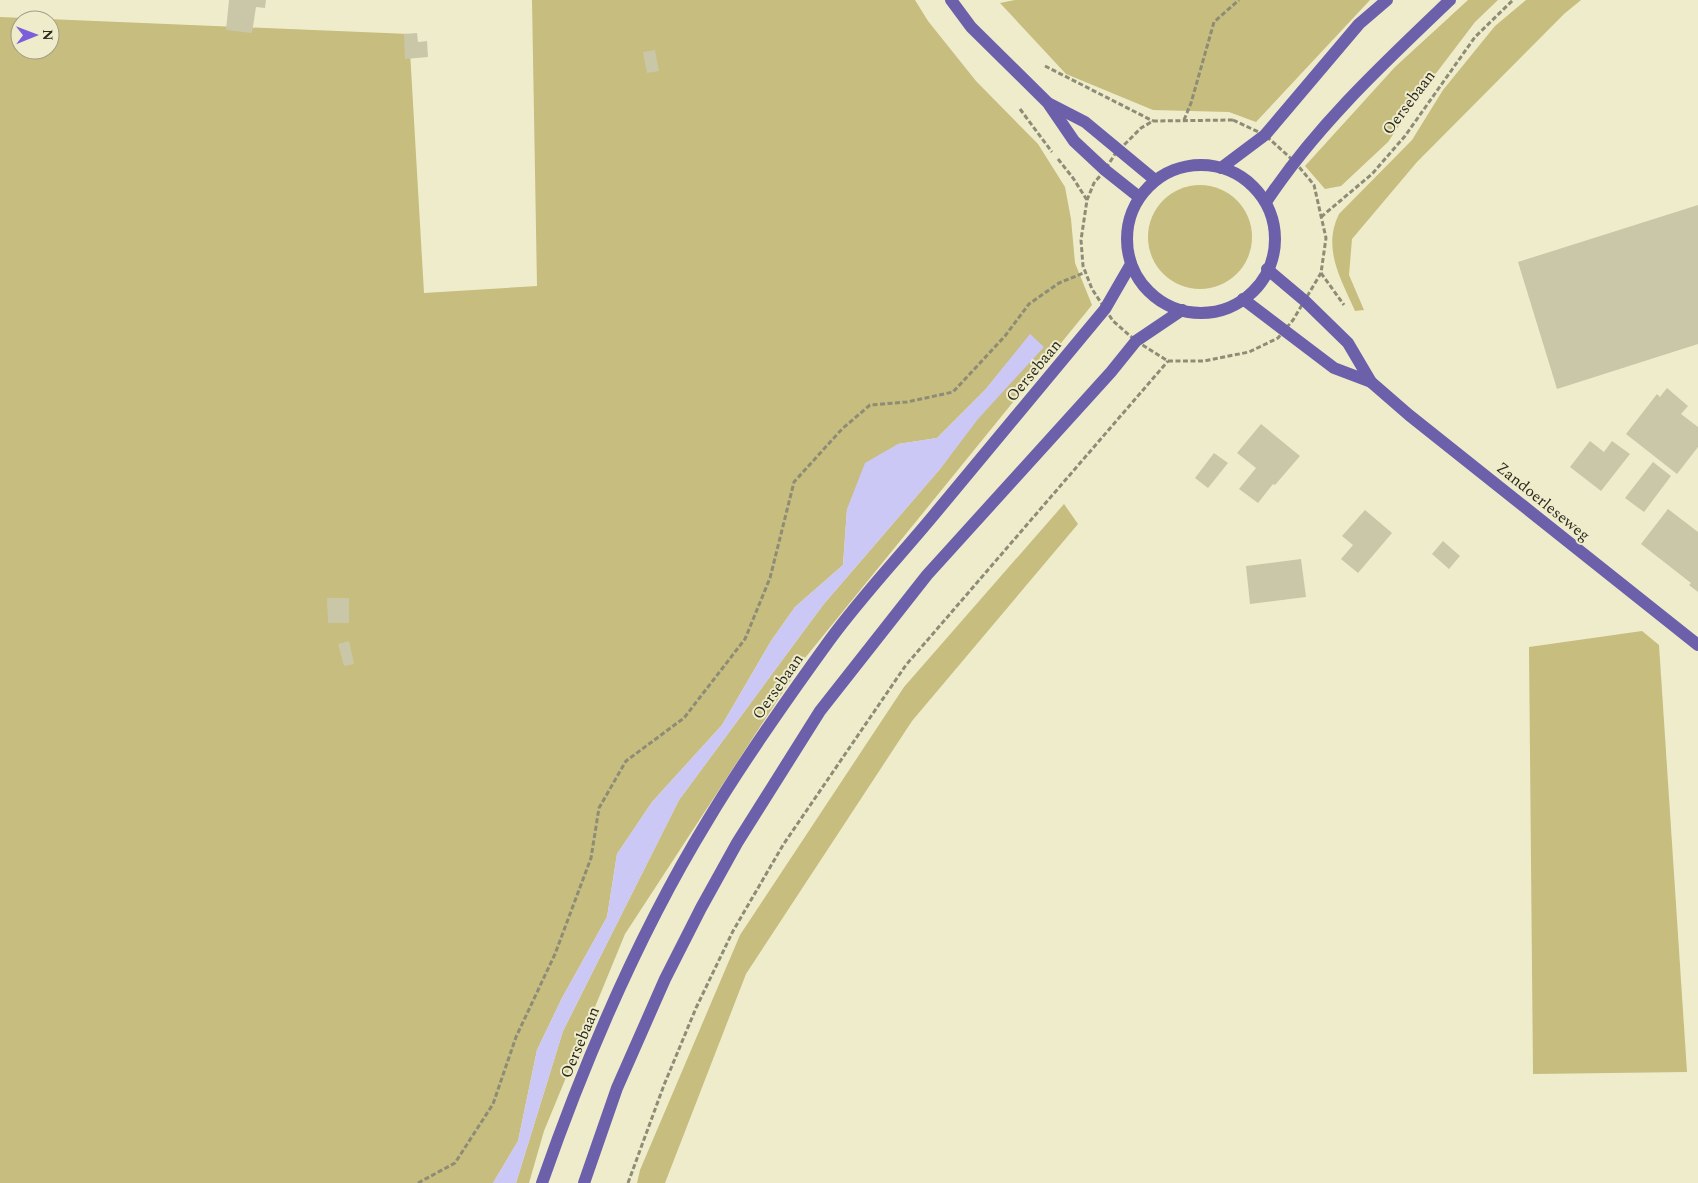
<svg xmlns="http://www.w3.org/2000/svg" width="1698" height="1183" viewBox="0 0 1698 1183" font-family="Spectral,serif">
	<style>
		.green { fill: #c6bd7e; fill-rule: evenodd }
		.water { fill: #ccc8f6 }
		.building { fill: #cac7a8 }
		.lines { fill: none; stroke-linecap: round; stroke-linejoin: round }
		.path { stroke: #8e8c76; stroke-width: 3; stroke-dasharray: 5 2.5; stroke-linecap: butt }
		.secondary { stroke: #6c60aa; stroke-width: 12 }
		.labels { text-anchor: middle; stroke-width: 4; stroke-linejoin: round; paint-order: stroke }
		.street-label { font-size: 16px; fill: #2a291d; stroke: #efeccc }
	</style>
	<rect width="100%" height="100%" fill="#efeccc"/>
	<g class="green">
		<path d="M532 0H915L928 21 976 81 1038 144 1065 187 1071 219 1075 263 1092 305 805 658 625 934 544 1131 529 1183H516L563 1031 679 800 823 605 940 469 977 419 1031 334 985 390 937 438 898 444 847 509 843 565 795 607 771 641 722 725 652 802 617 854 607 917 562 998 537 1050 518 1141 493 1183H0V17L409 34 424 293 537 286ZM20 20H50V50H20Z"/>
		<polygon points="1015,0 1370,0 1256,122 1229,112 1153,110 1066,74 1000,3"/>
		<polygon points="1468,0 1498,0 1475,22 1418,97 1388,142 1341,186 1325,189 1305,166 1395,67"/>
		<path d="M1526 0H1581L1564 14 1417 162 1352 239 1349 275 1364 310 1355 311C1341 279 1322 249 1339 214L1412 140 1443 90 1495 26Z"/>
		<circle cx="1200" cy="237" r="52"/>
		<polygon points="1064,504 1078,524 912,721 746,974 665,1183 637,1183 640,1170 740,935 904,687"/>
		<polygon points="1642,631 1659,645 1687,1072 1533,1074 1529,647"/>
	</g>
	<polygon class="water" points="1030,334 1044,347 978,419 940,469 823,605 679,800 563,1031 516,1183 493,1183 518,1141 537,1050 562,998 607,917 617,854 652,802 722,725 771,641 795,607 843,565 847,509 865,463 898,444 937,438 985,390"/>
	<g class="building">
		<polygon points="229,0 266,0 265,8 256,7 252,33 226,30"/>
		<polygon points="417,33 418,42 427,41 428,57 405,59 404,34"/>
		<polygon points="655,50 659,71 647,73 643,52"/>
		<polygon points="1698,205 1698,344 1557,389 1518,262"/>
		<polygon points="1667,388 1688,406 1681,414 1698,427 1698,447 1677,474 1626,434 1657,394 1660,397"/>
		<polygon points="1261,424 1300,456 1275,485 1273,484 1258,503 1239,489 1256,468 1237,453"/>
		<polygon points="1590,441 1604,452 1612,441 1630,454 1601,491 1570,467"/>
		<polygon points="1214,453 1228,463 1208,488 1195,478"/>
		<polygon points="1653,462 1671,476 1644,512 1625,498"/>
		<polygon points="1668,509 1698,532 1698,592 1689,585 1691,583 1641,544"/>
		<polygon points="1365,510 1392,533 1358,573 1341,559 1353,545 1342,536"/>
		<polygon points="1443,541 1460,556 1449,569 1432,554"/>
		<polygon points="1301,559 1306,597 1250,604 1246,566"/>
		<polygon points="327,598 349,598 349,623 328,623"/>
		<polygon points="349,641 354,664 344,666 338,644"/>
	</g>
	<g class="lines">
		<g class="path">
			<polyline points="1045,66 1153,121"/>
			<polyline points="1020,109 1052,152"/>
			<polyline points="1184,120 1191,103 1214,22 1239,0"/>
			<polygon points="1233,120 1265,135 1295,162 1314,185 1326,238 1321,273 1293,320 1278,338 1249,352 1204,361 1168,361 1136,341 1113,321 1092,289 1083,266 1081,240 1087,200 1094,183 1105,170 1115,154 1141,128 1153,121"/>
			<polyline points="1058,159 1073,178 1087,200"/>
			<polyline points="1321,217 1372,174 1405,136 1475,37 1513,0"/>
			<polyline points="1321,273 1344,305"/>
			<polyline points="418,1183 455,1163 493,1104 516,1037 555,954 591,858 599,808 626,761 684,718 745,639 770,578 794,482 842,429 870,405 907,402 953,392 1005,336 1029,304 1059,283 1086,272"/>
			<polyline points="628,1183 664,1085 696,1008 733,931 783,845 906,665 1168,361"/>
		</g>
		<g class="secondary">
			<polyline points="951,0 971,27 1048,103 1074,141 1105,170 1139,197"/>
			<polyline points="1050,104 1085,122 1155,180"/>
			<circle cx="1201" cy="239" r="74"/>
			<polyline points="1221,168 1265,135 1359,24 1387,0"/>
			<path d="M1266 202C1316 126 1384 63 1450 0"/>
			<polyline points="1267,269 1305,301 1348,343 1371,382 1409,415 1698,645"/>
			<polyline points="1243,299 1334,368 1371,382"/>
			<path d="M542 1183C586 1057 639 933 708 820 745 758 787 699 829 641 861 597 899 557 933 516 991 447 1048 378 1105 309L1131 264"/>
			<polyline points="584,1183 617,1088 665,979 701,908 737,843 820,711 927,575 1111,372 1136,341 1182,310"/>
		</g>
	</g>
	<g class="labels">
		<g class="street-label">
			<text transform="translate(1408 102) rotate(-53)" y="6">Oersebaan</text>
			<text transform="translate(1033 370) rotate(-50)" y="6">Oersebaan</text>
			<text transform="translate(1544 501) rotate(39)" y="6">Zandoerleseweg</text>
			<text transform="translate(777 686) rotate(-55)" y="6">Oersebaan</text>
			<text transform="translate(579 1042) rotate(-67)" y="6">Oersebaan</text>
		</g>
	</g>
	<g transform="translate(35 35) rotate(89)"><circle r="24" fill="#efeccc" stroke="#a09e86"/>
	<path d="M0-4L9 19L0 12L-9 19Z" fill="#7a5fda"/>
	<text y="-8" font-size="14" font-weight="bold" text-anchor="middle" fill="#2a291d">N</text>
	</g>
</svg>
